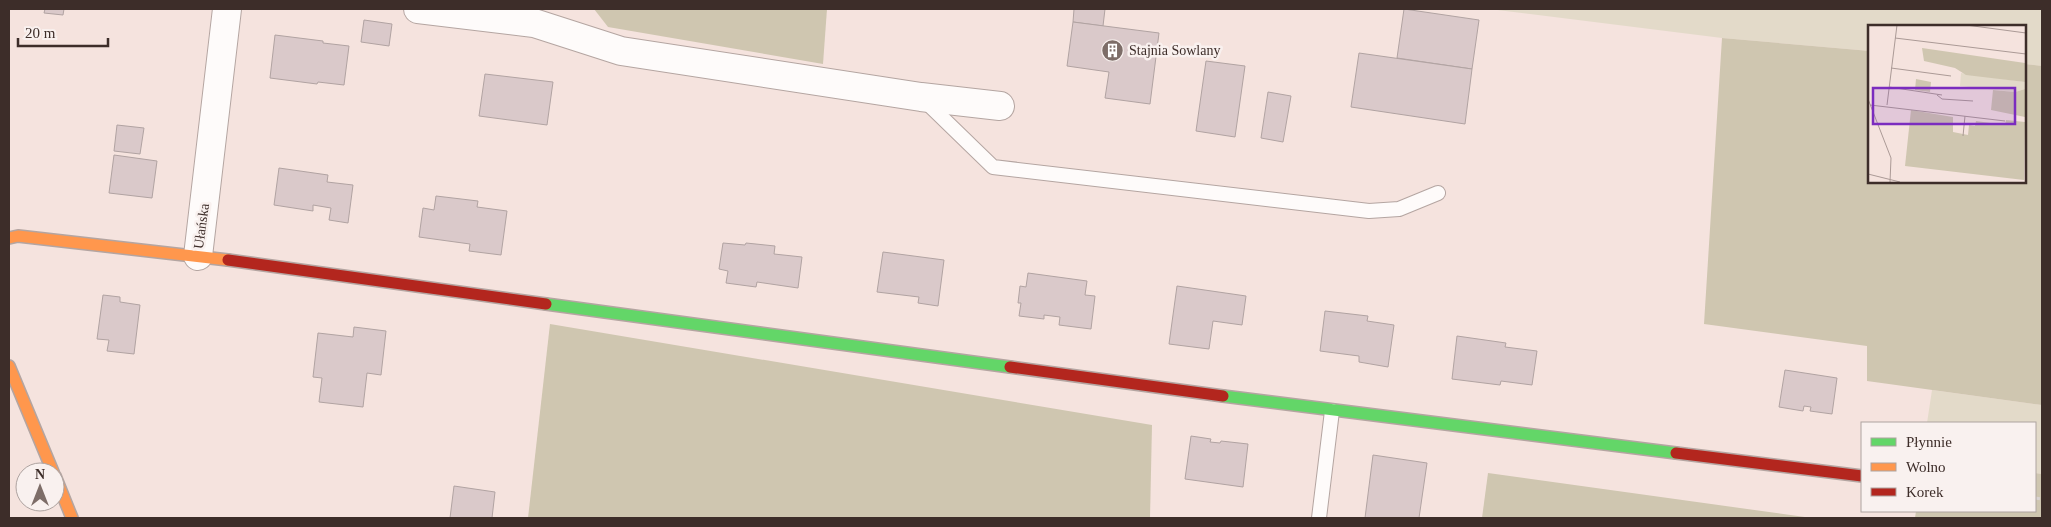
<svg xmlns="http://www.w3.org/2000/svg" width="2051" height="527" viewBox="0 0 2051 527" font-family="'Times New Roman',serif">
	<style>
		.green { fill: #e3dac9 }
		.forest { fill: #cfc6b0 }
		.building { fill: #dac9ca; stroke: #b1a3a2 }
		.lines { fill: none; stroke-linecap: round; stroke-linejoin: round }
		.lane-casing { stroke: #b4a5a1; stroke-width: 16 }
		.street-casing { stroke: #b4a5a1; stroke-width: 30 }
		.fast-casing { stroke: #b4a5a1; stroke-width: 14 }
		.slow-casing { stroke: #b4a5a1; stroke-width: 14 }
		.jam-casing { stroke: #b4a5a1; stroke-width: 14 }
		.path { stroke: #d9d3d1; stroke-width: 3; stroke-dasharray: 5 2.5; stroke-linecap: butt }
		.lane { stroke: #fefbfa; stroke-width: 14 }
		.street { stroke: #fefbfa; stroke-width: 28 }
		.fast { stroke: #63d668; stroke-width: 11 }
		.slow { stroke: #ff974d; stroke-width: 11 }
		.jam { stroke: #b3261e; stroke-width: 11 }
		.labels { text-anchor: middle; stroke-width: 5; stroke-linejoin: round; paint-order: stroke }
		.poi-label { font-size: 14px; fill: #3d2d29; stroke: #f9f1ef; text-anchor: start }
		.street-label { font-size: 14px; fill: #3d2d29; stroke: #f9f1ef }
		.inset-road { fill: none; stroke: #ab9a96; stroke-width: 1 }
		.view { fill: #7b2cbf; fill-opacity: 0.15; stroke: #7b2cbf; stroke-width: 2.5 }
		.inset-edge { fill: none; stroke: #3d2d29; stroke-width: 2.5 }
	</style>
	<rect width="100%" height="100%" fill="#f5e3de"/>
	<g class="green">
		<polygon points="1489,9 2042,9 2042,66 2025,64 2025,26 1870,26 1870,51 1722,38"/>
		<polygon points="1932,390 2042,405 2042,474 2035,473 2035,423 1927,423"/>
	</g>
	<g class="forest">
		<polygon points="594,9 827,9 823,64 608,27"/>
		<polygon points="1722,38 1870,51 1870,181 2025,181 2025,64 2042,66 2042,405 1867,381 1867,346 1704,324"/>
		<polygon points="550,324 1152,425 1150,518 528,518"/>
		<polygon points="1488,473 1812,518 1482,518"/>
		<polygon points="2035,473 2042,474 2042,518 1915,518 1916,511 2035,511"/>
	</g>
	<g class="building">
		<polygon points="45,9 64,9 63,15 44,13"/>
		<polygon points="1074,9 1105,9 1103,26 1073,22"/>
		<polygon points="1404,9 1479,20 1472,69 1397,58"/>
		<polygon points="364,20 392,24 389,46 361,42"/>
		<polygon points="1073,22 1159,33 1150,104 1105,98 1109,72 1067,66"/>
		<polygon points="275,35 323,41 323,43 349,46 344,85 318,82 317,84 270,78"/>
		<polygon points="1359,53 1472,69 1465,124 1351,107"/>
		<polygon points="1206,61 1245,66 1235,137 1196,131"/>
		<polygon points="485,74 553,82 547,125 479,116"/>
		<polygon points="1268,92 1291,96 1283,142 1261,138"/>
		<polygon points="117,125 144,128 140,154 114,151"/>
		<polygon points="114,155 157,161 152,198 109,193"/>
		<polygon points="279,168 328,175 327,182 353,185 348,223 329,220 331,208 313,205 313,211 274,205"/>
		<polygon points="436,196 478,201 477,207 507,211 501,255 469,251 470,244 419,237 423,208 434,210"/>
		<polygon points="723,243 745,245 746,243 775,246 774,254 802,257 798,288 757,282 756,287 726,283 728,271 719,269"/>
		<polygon points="883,252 944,260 938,306 918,303 919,297 877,292"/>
		<polygon points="1028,273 1087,281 1085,295 1095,296 1091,329 1059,325 1060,317 1044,315 1044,319 1019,316 1021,303 1018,303 1020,286 1026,287"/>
		<polygon points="1177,286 1246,296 1242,325 1213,321 1209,349 1169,344"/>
		<polygon points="103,295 120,297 120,302 140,305 134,354 107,351 109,340 97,339"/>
		<polygon points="1325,311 1368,316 1367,321 1394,325 1388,367 1359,362 1359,356 1320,351"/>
		<polygon points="354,327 386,331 381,375 367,373 363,407 319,402 322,378 313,377 318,333 353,337"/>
		<polygon points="1457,336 1506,343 1505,347 1537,351 1532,385 1501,381 1500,385 1452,379"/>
		<polygon points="1785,370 1837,378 1832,414 1810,411 1811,407 1804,406 1803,411 1779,407"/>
		<polygon points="1191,436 1211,439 1210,442 1220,443 1221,441 1248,444 1243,487 1185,479"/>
		<polygon points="1373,455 1427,463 1419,518 1365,518"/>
		<polygon points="454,486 495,492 492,518 450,518"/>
	</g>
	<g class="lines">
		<defs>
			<g id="lane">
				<polyline points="924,100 993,167 1369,211 1399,209 1438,193"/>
				<polyline points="1319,518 1332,411"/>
			</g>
			<g id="street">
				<polyline points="418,9 534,23 621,51 921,97 1000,106"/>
				<polyline points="198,256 227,9"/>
			</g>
			<g id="fast">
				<polyline points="546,304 1010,367"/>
				<polyline points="1223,396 1676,453"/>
			</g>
			<g id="slow">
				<polyline points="9,238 18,236 228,260"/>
				<polyline points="9,366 53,472"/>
				<polyline points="55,476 72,518"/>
			</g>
			<g id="jam">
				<polyline points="228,260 546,304"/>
				<polyline points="1010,367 1223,396"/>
				<polyline points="1676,453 1862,476"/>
			</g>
		</defs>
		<use href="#lane" class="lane-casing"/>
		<use href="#street" class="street-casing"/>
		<use href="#fast" class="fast-casing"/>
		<use href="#slow" class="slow-casing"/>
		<use href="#jam" class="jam-casing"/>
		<polyline class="path" points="2035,498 2042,499"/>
		<use href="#lane" class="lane"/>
		<use href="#street" class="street"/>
		<use href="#fast" class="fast"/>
		<use href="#slow" class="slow"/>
		<use href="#jam" class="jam"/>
	</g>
	<defs>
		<symbol id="building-disc" viewBox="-11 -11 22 22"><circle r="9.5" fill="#7d6d68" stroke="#f9f1ef"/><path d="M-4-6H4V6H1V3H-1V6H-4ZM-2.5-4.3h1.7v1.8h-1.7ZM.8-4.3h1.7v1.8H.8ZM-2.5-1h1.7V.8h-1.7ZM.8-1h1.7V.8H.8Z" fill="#fff"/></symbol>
	</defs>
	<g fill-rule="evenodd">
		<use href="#building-disc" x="1100" y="38" width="25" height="25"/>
	</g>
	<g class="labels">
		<g class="poi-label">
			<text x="1129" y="55">Stajnia Sowlany</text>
		</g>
		<g class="street-label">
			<text transform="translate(201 226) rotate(-82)" y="5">Ułańska</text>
		</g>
	</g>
	<g transform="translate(1868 25)">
		<rect width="158" height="158" fill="#f5e3de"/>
		<path d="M93 48 157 57V64L147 67 92 61Z" fill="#e3dac9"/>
		<path d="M54 23 157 38V57L98 50 87 43 56 36ZM48 54 63 57 62 67 47 65ZM157 64V92L123 85 125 65 147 67ZM43 85 85 92V107L100 110 101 100 107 101 108 96 137 100 138 95 157 97 156 155 37 141Z" fill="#cfc6b0"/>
		<path class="inset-road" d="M98 0 158 8M27 13 158 29M23 43 83 51M21 62 74 70M69 70 74 74 105 76M0 74 23 133 22 157M2 80 137 96M19 80 29 0M95 111 97 91M0 149 32 157"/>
		<path class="view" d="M5 63H147V99H5Z"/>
		<rect width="158" height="158" class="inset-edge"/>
	</g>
	<rect width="2051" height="527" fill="none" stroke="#3d2d29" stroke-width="20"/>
	<rect x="1861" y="422" width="175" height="90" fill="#f9f1ef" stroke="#aea3a0"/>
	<rect x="1871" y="438" width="25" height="8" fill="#63d668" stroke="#aea3a0"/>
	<text x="1906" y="447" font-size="15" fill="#3d2d29">Płynnie</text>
	<rect x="1871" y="463" width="25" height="8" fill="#ff974d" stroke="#aea3a0"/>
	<text x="1906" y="472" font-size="15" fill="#3d2d29">Wolno</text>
	<rect x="1871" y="488" width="25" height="8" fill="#b3261e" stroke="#aea3a0"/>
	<text x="1906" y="497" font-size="15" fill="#3d2d29">Korek</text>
	<g transform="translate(40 487)"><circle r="24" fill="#f9f1ef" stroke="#aea3a0"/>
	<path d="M0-4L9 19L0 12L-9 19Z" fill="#7d6d68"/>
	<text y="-8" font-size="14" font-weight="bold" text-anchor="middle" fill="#3d2d29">N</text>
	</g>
	<path d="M18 38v8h90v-8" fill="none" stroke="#3d2d29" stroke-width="2.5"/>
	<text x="25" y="38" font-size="15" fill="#3d2d29" stroke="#f9f1ef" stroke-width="4" paint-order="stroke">20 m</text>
</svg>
